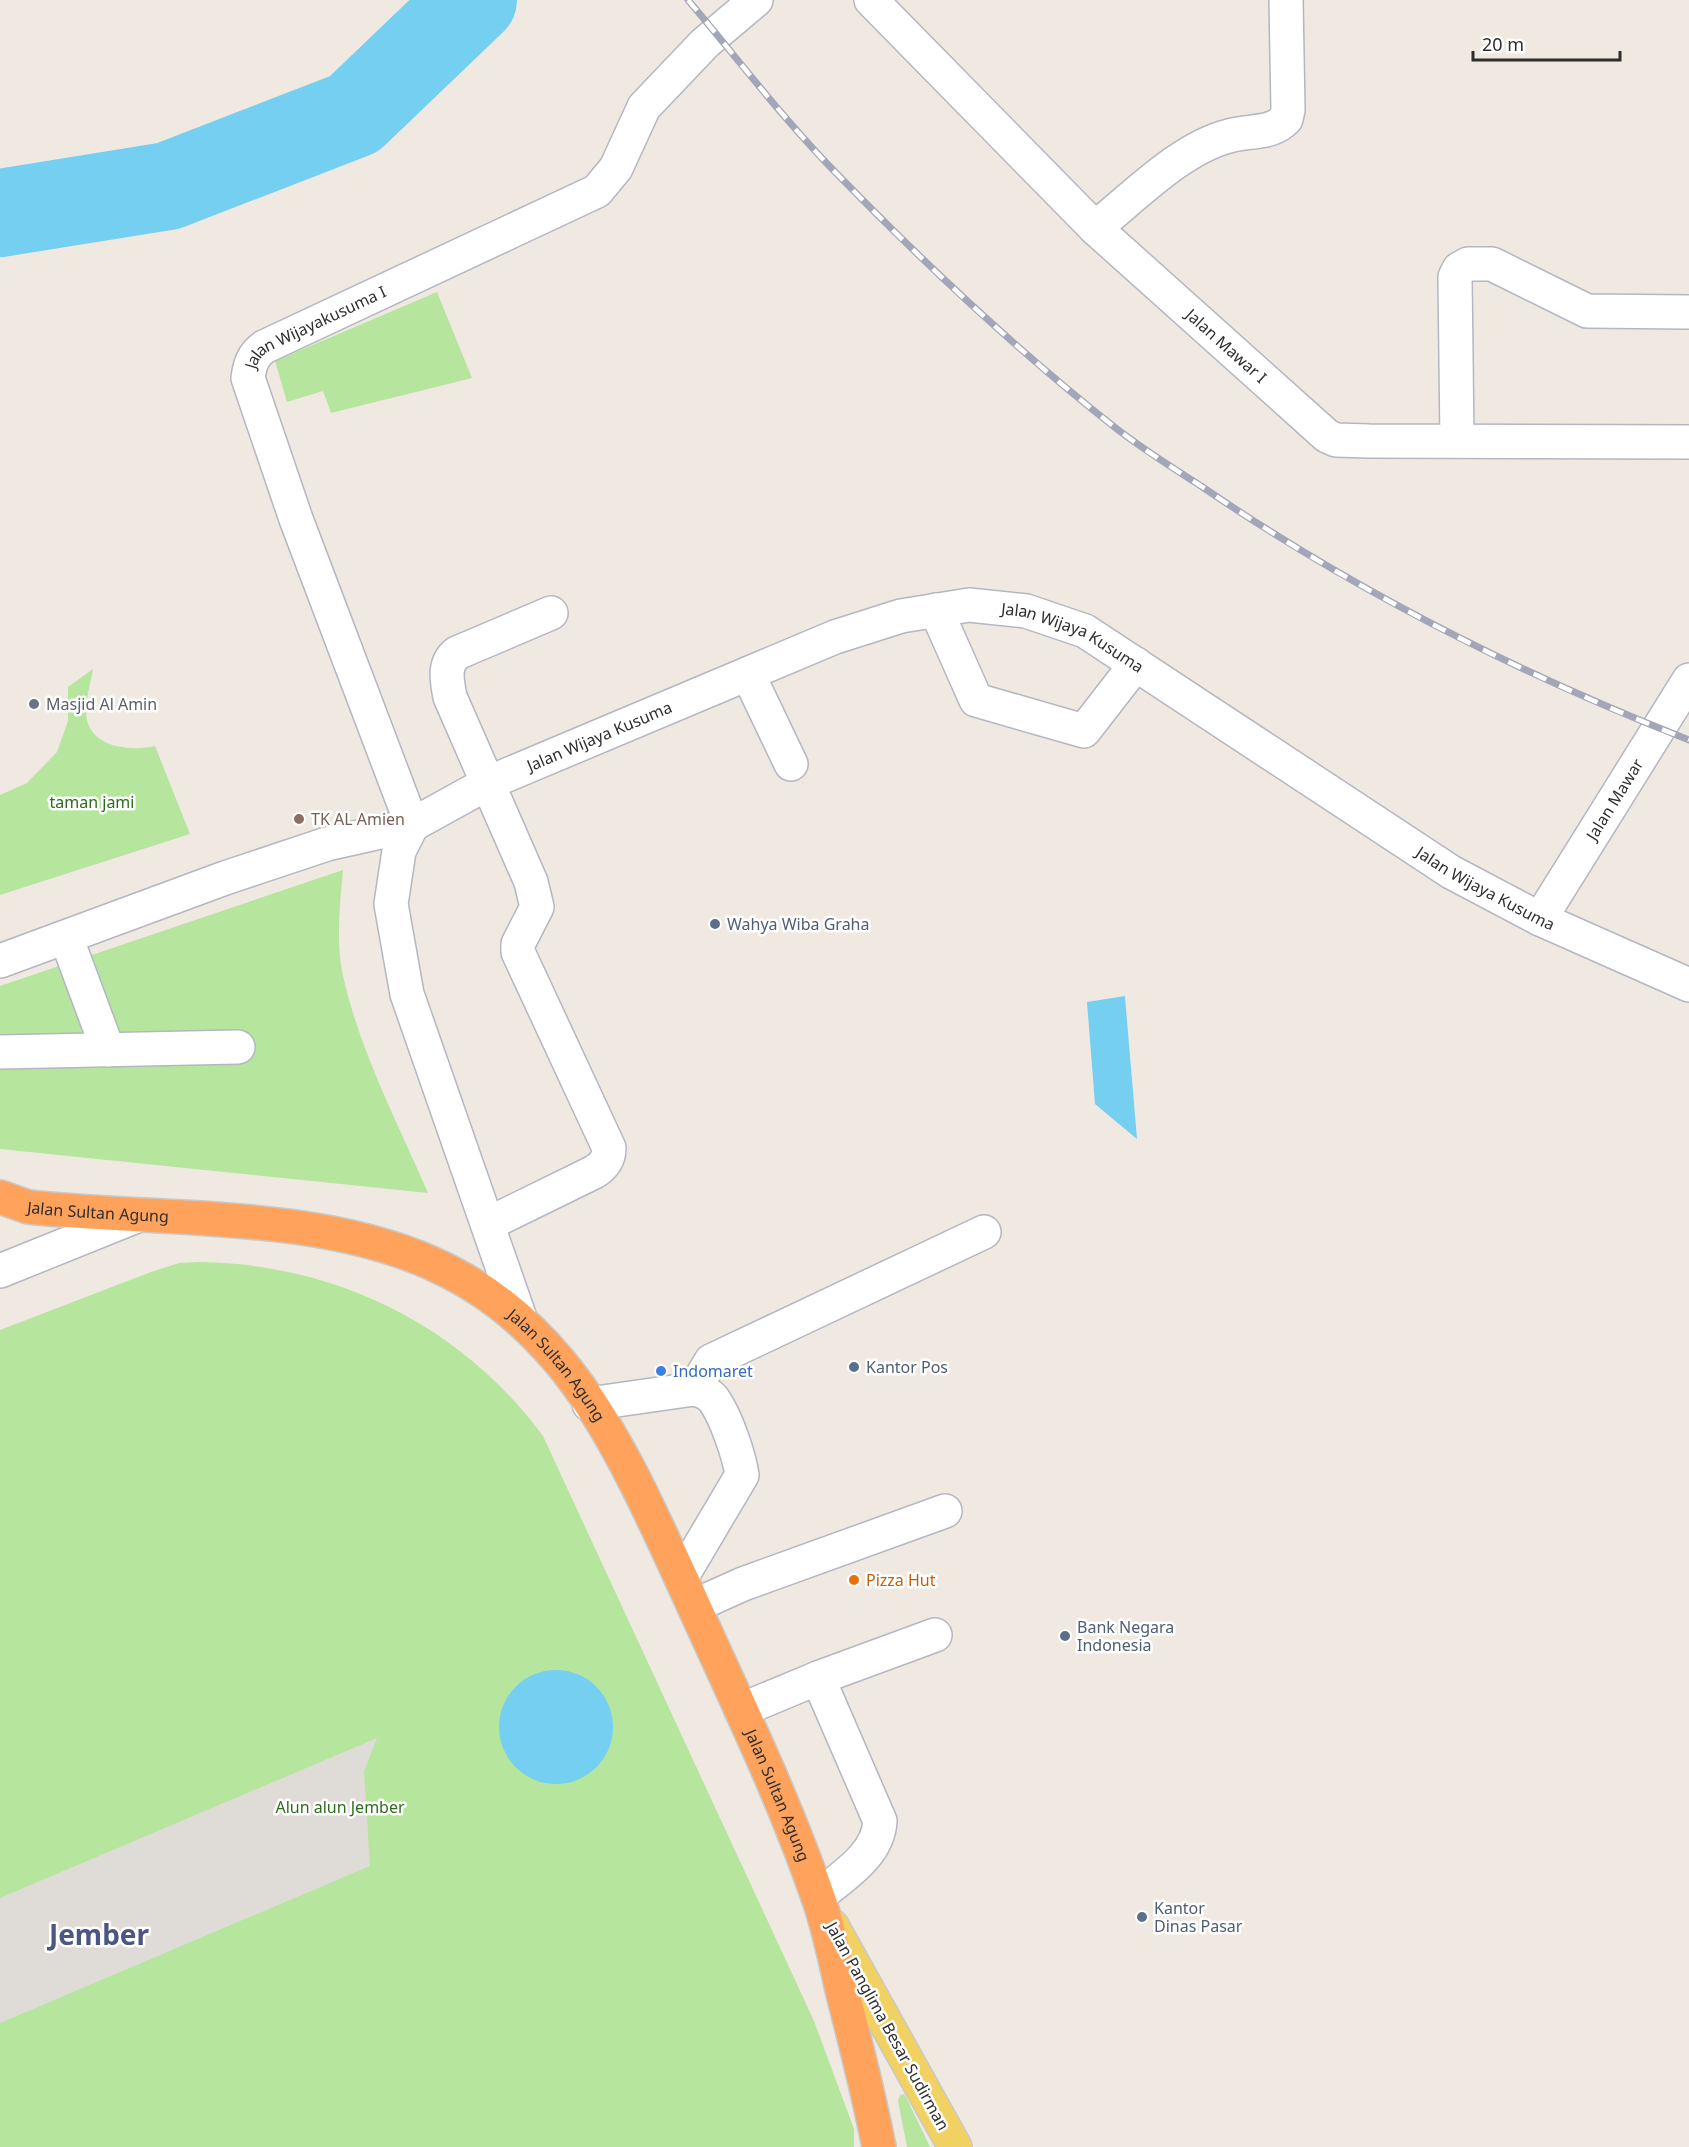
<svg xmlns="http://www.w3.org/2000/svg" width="1689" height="2147" viewBox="0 0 1689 2147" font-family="'Noto Sans',sans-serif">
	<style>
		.green { fill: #b6e59e }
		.plaza { fill: #dfdcd8 }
		.water { fill: #75cff0 }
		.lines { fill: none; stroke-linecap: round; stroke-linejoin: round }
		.river { stroke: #75cff0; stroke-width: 88 }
		.minor-casing { stroke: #b4b7c1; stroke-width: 36 }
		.major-casing { stroke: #c9c9c9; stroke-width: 36 }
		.highway-casing { stroke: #c9c9c9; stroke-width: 36 }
		.minor { stroke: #fff; stroke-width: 33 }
		.major { stroke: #f2d163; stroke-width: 33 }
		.highway { stroke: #ffa35c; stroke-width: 33 }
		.rail-casing { stroke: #a3a6b8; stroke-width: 7 }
		.rail { stroke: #fff; stroke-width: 4.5; stroke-dasharray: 14; stroke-linecap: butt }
		.worship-dot { fill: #6b7280; stroke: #fff; stroke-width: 2 }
		.education-dot { fill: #8d6e63; stroke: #fff; stroke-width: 2 }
		.service-dot { fill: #5c6f8a; stroke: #fff; stroke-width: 2 }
		.shop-dot { fill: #3f7fe0; stroke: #fff; stroke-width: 2 }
		.food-dot { fill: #e8710a; stroke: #fff; stroke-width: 2 }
		.labels { text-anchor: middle; stroke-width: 5; stroke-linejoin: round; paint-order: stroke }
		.street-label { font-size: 16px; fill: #2e2e2e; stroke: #fff }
		.worship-label { font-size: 16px; fill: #5b616d; stroke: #fff; text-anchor: start }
		.park-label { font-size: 16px; fill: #2c6e1b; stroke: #fff }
		.education-label { font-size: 16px; fill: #785e54; stroke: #fff; text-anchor: start }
		.service-label { font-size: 16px; fill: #4e5e75; stroke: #fff; text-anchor: start }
		.shop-label { font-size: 16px; fill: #366cbe; stroke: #fff; text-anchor: start }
		.food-label { font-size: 16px; fill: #c56008; stroke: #fff; text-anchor: start }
		.town-label { font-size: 28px; font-weight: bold; fill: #4d5680; stroke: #fff }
	</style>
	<rect width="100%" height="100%" fill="#efe9e1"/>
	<g class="green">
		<polygon points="437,292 472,378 331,413 323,391 287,402 275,361"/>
		<path d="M93 669C91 682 86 697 86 711 86 747 128 752 155 746L190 834 0 895V795L27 783 57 752 68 721V687Z"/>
		<path d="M343 870C340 903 336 939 342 971 358 1048 397 1121 428 1193L0 1149V986Z"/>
		<path d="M200 1262C336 1264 462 1326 543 1436L814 2021 854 2129V2147H0V1330L151 1272 179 1263Z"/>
		<polygon points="904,2094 906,2097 930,2147 907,2147 898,2101 900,2095"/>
	</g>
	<polygon class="plaza" points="377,1738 364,1771 370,1866 0,2023 0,1898"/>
	<g class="water">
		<polygon points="1125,996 1125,997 1137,1139 1095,1104 1087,1002"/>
		<circle cx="556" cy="1727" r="57"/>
	</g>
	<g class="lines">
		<polyline class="river" points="0,213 168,186 354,114 473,0"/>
		<defs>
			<g id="minor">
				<path id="s1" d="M871 0 1095 228 1327 436 1336 440 1369 441 1689 442"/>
				<path d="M1095 228C1134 197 1181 148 1229 136 1248 130 1271 135 1286 119L1288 110 1286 0"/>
				<polyline points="1457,440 1455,277 1459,269 1468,264 1492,264 1587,311 1689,312"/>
				<polyline points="936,610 976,700 1084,731 1136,664"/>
				<polyline points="748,674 791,764"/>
				<path id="s2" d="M412 825 296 519 248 378C250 364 253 355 264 347L597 191 616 168 644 107 705 43 756 0"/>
				<polyline points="412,825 399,851 391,904 407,994 520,1318"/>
				<path id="s3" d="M1540 919 1689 680"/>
				<polyline points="66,937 108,1050"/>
				<path id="s4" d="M0 961 225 878 327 844 412 825 488 783 835 637 901 616 969 605 1026 611 1085 631 1451 872 1540 919 1689 985"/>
				<polyline points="0,1052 238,1047"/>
				<path d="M488 1224 594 1172C604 1166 609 1159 609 1148L518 952V944L537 907 531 882 450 697C447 681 443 664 457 653L551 613"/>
				<polyline points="0,1271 139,1215"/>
				<polyline points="694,1389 711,1361 984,1232"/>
				<path d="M589 1404 694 1389C702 1391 709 1393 714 1400 726 1417 739 1455 742 1475L681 1578"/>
				<polyline points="694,1606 743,1584 945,1511"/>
				<polyline points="741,1710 818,1678 935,1635"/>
				<path d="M818 1897C842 1876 878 1856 880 1821L818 1678"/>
			</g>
			<polyline id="major" points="832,1926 955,2147"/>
			<g id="highway">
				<path id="s5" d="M0 1197 28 1207C157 1221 312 1210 431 1263 483 1286 523 1318 560 1362 614 1426 656 1524 691 1600 736 1700 785 1800 820 1903 830 1933 836 1964 843 1994 856 2045 869 2095 879 2147"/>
			</g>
		</defs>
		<use href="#minor" class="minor-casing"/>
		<use href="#major" class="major-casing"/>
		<use href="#highway" class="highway-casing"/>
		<use href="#minor" class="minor"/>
		<use href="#major" class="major"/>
		<use href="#highway" class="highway"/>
		<defs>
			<path id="rail" d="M688 0C738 59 786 123 841 178 928 267 1019 352 1117 429 1144 450 1173 468 1201 486 1353 590 1518 673 1689 740"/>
		</defs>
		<use href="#rail" class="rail-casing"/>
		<use href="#rail" class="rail"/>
	</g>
	<circle class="worship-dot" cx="34" cy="704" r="6"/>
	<circle class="education-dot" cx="299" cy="819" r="6"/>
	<g class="service-dot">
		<circle cx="715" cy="924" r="6"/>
		<circle cx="854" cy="1367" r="6"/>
		<circle cx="1065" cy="1636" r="6"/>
		<circle cx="1142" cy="1917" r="6"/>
	</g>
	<circle class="shop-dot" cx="661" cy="1371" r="6"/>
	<circle class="food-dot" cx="854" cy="1580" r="6"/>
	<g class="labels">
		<g class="street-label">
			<text dy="6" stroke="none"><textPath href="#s2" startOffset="566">Jalan Wijayakusuma I</textPath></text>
			<text dy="6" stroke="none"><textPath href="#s1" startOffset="496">Jalan Mawar I</textPath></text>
			<text dy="6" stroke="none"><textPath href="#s4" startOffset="1146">Jalan Wijaya Kusuma</textPath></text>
			<text dy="6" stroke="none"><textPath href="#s4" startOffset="642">Jalan Wijaya Kusuma</textPath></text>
			<text dy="6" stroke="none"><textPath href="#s3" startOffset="141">Jalan Mawar</textPath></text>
			<text dy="6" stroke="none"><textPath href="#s4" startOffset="1632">Jalan Wijaya Kusuma</textPath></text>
			<text dy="6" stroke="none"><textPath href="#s5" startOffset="100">Jalan Sultan Agung</textPath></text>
			<text dy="6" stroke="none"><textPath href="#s5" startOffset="603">Jalan Sultan Agung</textPath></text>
			<text dy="6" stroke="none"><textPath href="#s5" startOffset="1089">Jalan Sultan Agung</textPath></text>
			<text transform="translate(888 2026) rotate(61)" y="6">Jalan Panglima Besar Sudirman</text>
		</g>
		<g class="worship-label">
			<text x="46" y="710">Masjid Al Amin</text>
		</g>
		<g class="park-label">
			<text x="92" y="808">taman jami</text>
			<text x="340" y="1813">Alun alun Jember</text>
		</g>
		<g class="education-label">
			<text x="311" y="825">TK AL Amien</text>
		</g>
		<g class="service-label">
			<text x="727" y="930">Wahya Wiba Graha</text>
			<text x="866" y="1373">Kantor Pos</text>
			<text x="1077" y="1633">Bank Negara<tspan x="1077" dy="18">Indonesia</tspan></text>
			<text x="1154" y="1914">Kantor<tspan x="1154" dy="18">Dinas Pasar</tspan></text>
		</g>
		<g class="shop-label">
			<text x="673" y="1377">Indomaret</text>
		</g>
		<g class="food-label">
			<text x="866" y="1586">Pizza Hut</text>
		</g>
		<g class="town-label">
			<text x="99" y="1945">Jember</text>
		</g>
	</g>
	<path d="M1473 51v9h147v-9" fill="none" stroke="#2e2e2e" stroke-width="3"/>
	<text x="1482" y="51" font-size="18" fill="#2e2e2e" stroke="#ffffff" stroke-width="4.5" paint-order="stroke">20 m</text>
</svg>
